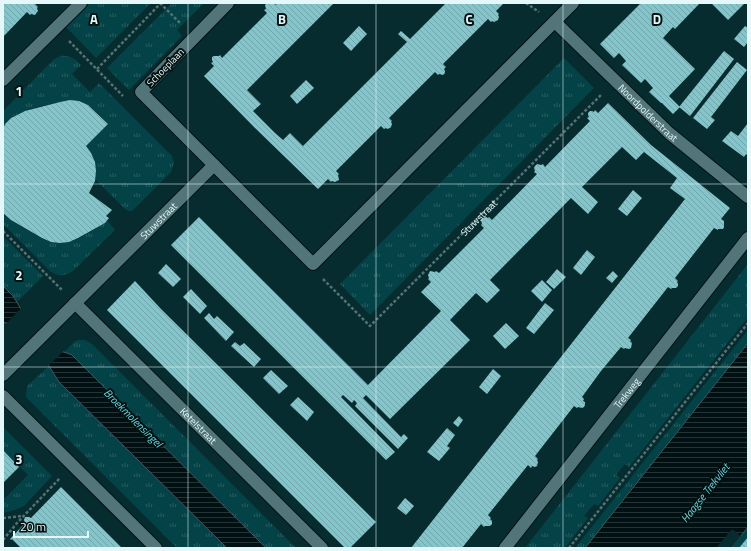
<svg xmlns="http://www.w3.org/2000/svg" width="751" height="551" viewBox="0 0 751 551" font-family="'Titillium Web',sans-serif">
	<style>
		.grass { fill: url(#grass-tufts) }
		.pitch { fill: #034247 }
		.water { fill: url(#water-rules); stroke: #455658 }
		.pier { fill: #072c2f }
		.building { fill: url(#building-back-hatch) }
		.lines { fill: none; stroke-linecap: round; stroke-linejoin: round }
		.minor-casing { stroke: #001316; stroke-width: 14 }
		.path { stroke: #537275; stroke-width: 2.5; stroke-dasharray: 3 2; stroke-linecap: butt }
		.minor { stroke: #517578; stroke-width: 12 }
		.grid { fill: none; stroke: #e4f7f9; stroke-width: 1; stroke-opacity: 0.55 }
		.labels { text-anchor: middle; stroke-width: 4; stroke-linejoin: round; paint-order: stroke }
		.street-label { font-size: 10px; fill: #e4f7f9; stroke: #041213 }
		.water-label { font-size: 11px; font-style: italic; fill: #6fd6e0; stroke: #041213 }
		.grid-label { font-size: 13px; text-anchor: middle; font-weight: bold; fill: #e4f7f9; stroke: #041213; stroke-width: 4; stroke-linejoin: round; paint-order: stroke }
	</style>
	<defs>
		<pattern id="grass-tufts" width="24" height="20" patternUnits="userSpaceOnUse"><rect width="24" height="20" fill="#034247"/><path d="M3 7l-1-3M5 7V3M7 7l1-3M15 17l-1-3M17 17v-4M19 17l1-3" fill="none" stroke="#285e62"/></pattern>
		<pattern id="water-rules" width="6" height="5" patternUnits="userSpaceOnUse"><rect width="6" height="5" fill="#011113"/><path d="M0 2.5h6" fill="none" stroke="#263436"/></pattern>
		<pattern id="building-back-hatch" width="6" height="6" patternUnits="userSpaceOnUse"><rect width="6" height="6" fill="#83c5cb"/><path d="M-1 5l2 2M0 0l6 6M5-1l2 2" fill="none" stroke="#73a6ab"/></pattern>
	</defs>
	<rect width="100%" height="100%" fill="#072c2f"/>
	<g class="grass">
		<polygon points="90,3 151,3 96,58 66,27"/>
		<polygon points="172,3 204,3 177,30 182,36 129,90 107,68"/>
		<path d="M60 56C69 55 75 58 81 65L72 74 90 92 99 83 172 156 174 163 171 172 132 211H128L125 209 95 179C97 166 94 157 86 146L108 124C100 116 91 104 79 101 67 98 21 110 11 118 7 121 5 124 3 128V111L53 60Z"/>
		<polygon points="564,58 594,88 370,315 340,284"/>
		<path d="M3 213C10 221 20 225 29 231 36 235 43 240 51 242 71 247 89 232 105 223L107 220 115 230 73 271C65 276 58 277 50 271L3 224Z"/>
		<polygon points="3,236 43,276 17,302 13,296 3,286"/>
		<polygon points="748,264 748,317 629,467 625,464 616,475 620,478 598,506 594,504 584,516 588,518 565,548 525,548"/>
		<polygon points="748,330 748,343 585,548 575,548"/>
		<polygon points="78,340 85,340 92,344 296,548 266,548 72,355 64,352 74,342"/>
		<polygon points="49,366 59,382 227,548 177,548 26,397 27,386"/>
		<polygon points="3,427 52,476 24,506 15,510 3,513 3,500 28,475 3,450"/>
	</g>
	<polygon class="pitch" points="748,527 748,548 731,548"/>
	<g class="water">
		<polygon points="3,286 13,296 21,309 64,352 72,355 266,548 227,548 59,382 49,366 6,323 3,322"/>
		<polygon points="748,343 748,527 731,548 585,548"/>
	</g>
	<g class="pier">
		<polygon points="22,307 65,350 47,367 5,325"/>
		<polygon points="732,529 741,536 731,548 716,548"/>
	</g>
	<g class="building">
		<polygon points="3,3 36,3 35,4 38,7 37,8 38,11 35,15 31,14 30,15 27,12 3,37"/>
		<polygon points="267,3 274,3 276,5 277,3 334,3 247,90 261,104 253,111 275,133 283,140 290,133 303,146 407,42 398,34 401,31 410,39 446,3 504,3 496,11 499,14 498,15 499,17 498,20 494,22 492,21 491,22 488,19 443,64 446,67 444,69 445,71 445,73 443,75 439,74 438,75 435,72 389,118 392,121 391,122 392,124 391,127 390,128 387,129 386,128 384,129 381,126 336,171 339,174 338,175 339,180 335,182 332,181 331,182 328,179 318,189 253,126 204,76 214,66 211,63 213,62 212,60 212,57 214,56 219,56 220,55 222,58 267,13 264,10 266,9 265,5"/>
		<polygon points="641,3 700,3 675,29 673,27 663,38 695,69 669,96 680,107 673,114 662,103 661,103 649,92 653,88 645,79 641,83 622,65 626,61 619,53 614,58 600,44"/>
		<polygon points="711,3 745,3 728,20"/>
		<polygon points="359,26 367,34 351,51 343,43"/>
		<polygon points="745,26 748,28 748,42 744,47 734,39"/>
		<polygon points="724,51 734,59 690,116 679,107"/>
		<polygon points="737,62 747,70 711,117 715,120 707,129 693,118"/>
		<polygon points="306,80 314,88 297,104 290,96"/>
		<polygon points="70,100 79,101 88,105 108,124 86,146 91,153 95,162 96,171 95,181 89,193 112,210 106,216 109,218 105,223 78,238 69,242 60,243 51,242 42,238 11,220 3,213 3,128 6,123 11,118 25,111 60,102"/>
		<polygon points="608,103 651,145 730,208 721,219 724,221 724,227 723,229 718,229 718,230 714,228 675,278 678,281 677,282 678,284 678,286 676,288 672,288 671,289 668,287 628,338 631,340 630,341 632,343 631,348 629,349 625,348 624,349 621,347 601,371 582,397 584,399 583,401 585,402 585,405 584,407 582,408 578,407 577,408 574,406 535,456 538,459 537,460 538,462 537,466 535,467 532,466 531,468 528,465 488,515 491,518 490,519 492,521 492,524 490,526 485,526 484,527 481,524 462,548 411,548 685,199 670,188 677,178 644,152 636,160 622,147 582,187 598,202 588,214 571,198 490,280 500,290 487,303 476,293 450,320 470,340 390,419 366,395 363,398 401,437 404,434 408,438 398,449 355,406 357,403 354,400 352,403 343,395 341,397 395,452 386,460 171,245 199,217 368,385 441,311 421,292 431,282 428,279 429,278 428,275 430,271 435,272 436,271 439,273 484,228 481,225 482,224 481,220 483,218 486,217 488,218 489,217 492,220 537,174 534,172 535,171 534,168 535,166 537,164 541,165 543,164 545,167 590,121 587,118 589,117 588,115 588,113 590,111 592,111 594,112 595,110 598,113"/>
		<polygon points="748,123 748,156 746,154 744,157 722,141 731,131 738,136"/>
		<polygon points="633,190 642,198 627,216 618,209"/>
		<polygon points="587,250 595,257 581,275 573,268"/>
		<polygon points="166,264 181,279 173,287 158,273"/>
		<polygon points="557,269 566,277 554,289 546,282"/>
		<polygon points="613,271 618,276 612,283 606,278"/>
		<polygon points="542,280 552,290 542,302 531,291"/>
		<polygon points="135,281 161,309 376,522 350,548 345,548 107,310"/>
		<polygon points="191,289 207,306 200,314 183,297"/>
		<polygon points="545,303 554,310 534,334 526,328"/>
		<polygon points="209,313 214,319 217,316 234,332 226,341 204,318"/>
		<polygon points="506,323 519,336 505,349 493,336"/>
		<polygon points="235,342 240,346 244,343 261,359 254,367 231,346"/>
		<polygon points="493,369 501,376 487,394 479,387"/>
		<polygon points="271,370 288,386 279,394 263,378"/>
		<polygon points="298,397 314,412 307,421 290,405"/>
		<polygon points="459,416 463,420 458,427 453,423"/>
		<polygon points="447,428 455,435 447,446 450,448 439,461 427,452"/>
		<polygon points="3,450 19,467 3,483"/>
		<polygon points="61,487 122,548 21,548 12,539 11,540 10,539 25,523 24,520 25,517 29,517 31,518"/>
		<polygon points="405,498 414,506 406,515 397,508"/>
		<polygon points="748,537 748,548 739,548"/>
	</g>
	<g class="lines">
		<defs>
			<g id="minor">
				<polyline points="228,3 141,92 313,264 573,3"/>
				<path id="s2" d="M555 22 669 133 748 197"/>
				<polyline points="3,80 81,3"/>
				<path id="s3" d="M75 303 322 548"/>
				<path id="s4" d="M3 375 214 165"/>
				<polyline points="3,396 156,548"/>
				<path id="s5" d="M505 548 748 238"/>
			</g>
		</defs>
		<use href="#minor" class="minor-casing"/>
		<g class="path">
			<polyline points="160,3 181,24"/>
			<polyline points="526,3 539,12"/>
			<polyline points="69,41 123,96"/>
			<polyline points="97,69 161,3"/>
			<polyline points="3,231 62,290"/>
			<path id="s1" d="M323 279 370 326 602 94"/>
			<polyline points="3,518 22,516"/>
			<polyline points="3,540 17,523 60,478"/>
			<polyline points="569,548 748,323"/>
		</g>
		<use href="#minor" class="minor"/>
	</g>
	<path class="grid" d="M188 3V548M376 3V548M563 3V548M3 184H748M3 367H748"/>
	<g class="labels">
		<g class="street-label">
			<text transform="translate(165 67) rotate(-46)" y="4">Schoeplaan</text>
			<text dy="4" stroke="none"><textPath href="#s2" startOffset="130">Noordpolderstraat</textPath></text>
			<text dy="4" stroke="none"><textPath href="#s1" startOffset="220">Stuwstraat</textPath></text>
			<text dy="4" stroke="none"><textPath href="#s4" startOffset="219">Stuwstraat</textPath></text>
			<text dy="4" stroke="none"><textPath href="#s5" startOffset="197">Trekweg</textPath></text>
			<text dy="4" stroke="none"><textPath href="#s3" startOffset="174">Ketelstraat</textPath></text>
		</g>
		<g class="water-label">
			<text transform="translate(133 418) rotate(45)" y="4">Broekmolensingel</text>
			<text transform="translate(705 493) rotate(-52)" y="4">Haagse Trekvliet</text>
		</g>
	</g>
	<g class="grid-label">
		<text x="94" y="24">A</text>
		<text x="282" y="24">B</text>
		<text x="469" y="24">C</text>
		<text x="657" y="24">D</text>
		<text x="19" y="96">1</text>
		<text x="19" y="280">2</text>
		<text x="19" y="464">3</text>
	</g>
	<rect width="751" height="551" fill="none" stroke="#e4f7f9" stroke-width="8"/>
	<path d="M14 531v6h74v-6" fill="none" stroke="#e4f7f9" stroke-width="2"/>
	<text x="20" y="531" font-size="12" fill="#e4f7f9" stroke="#041213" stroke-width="3" paint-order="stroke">20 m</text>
</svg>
